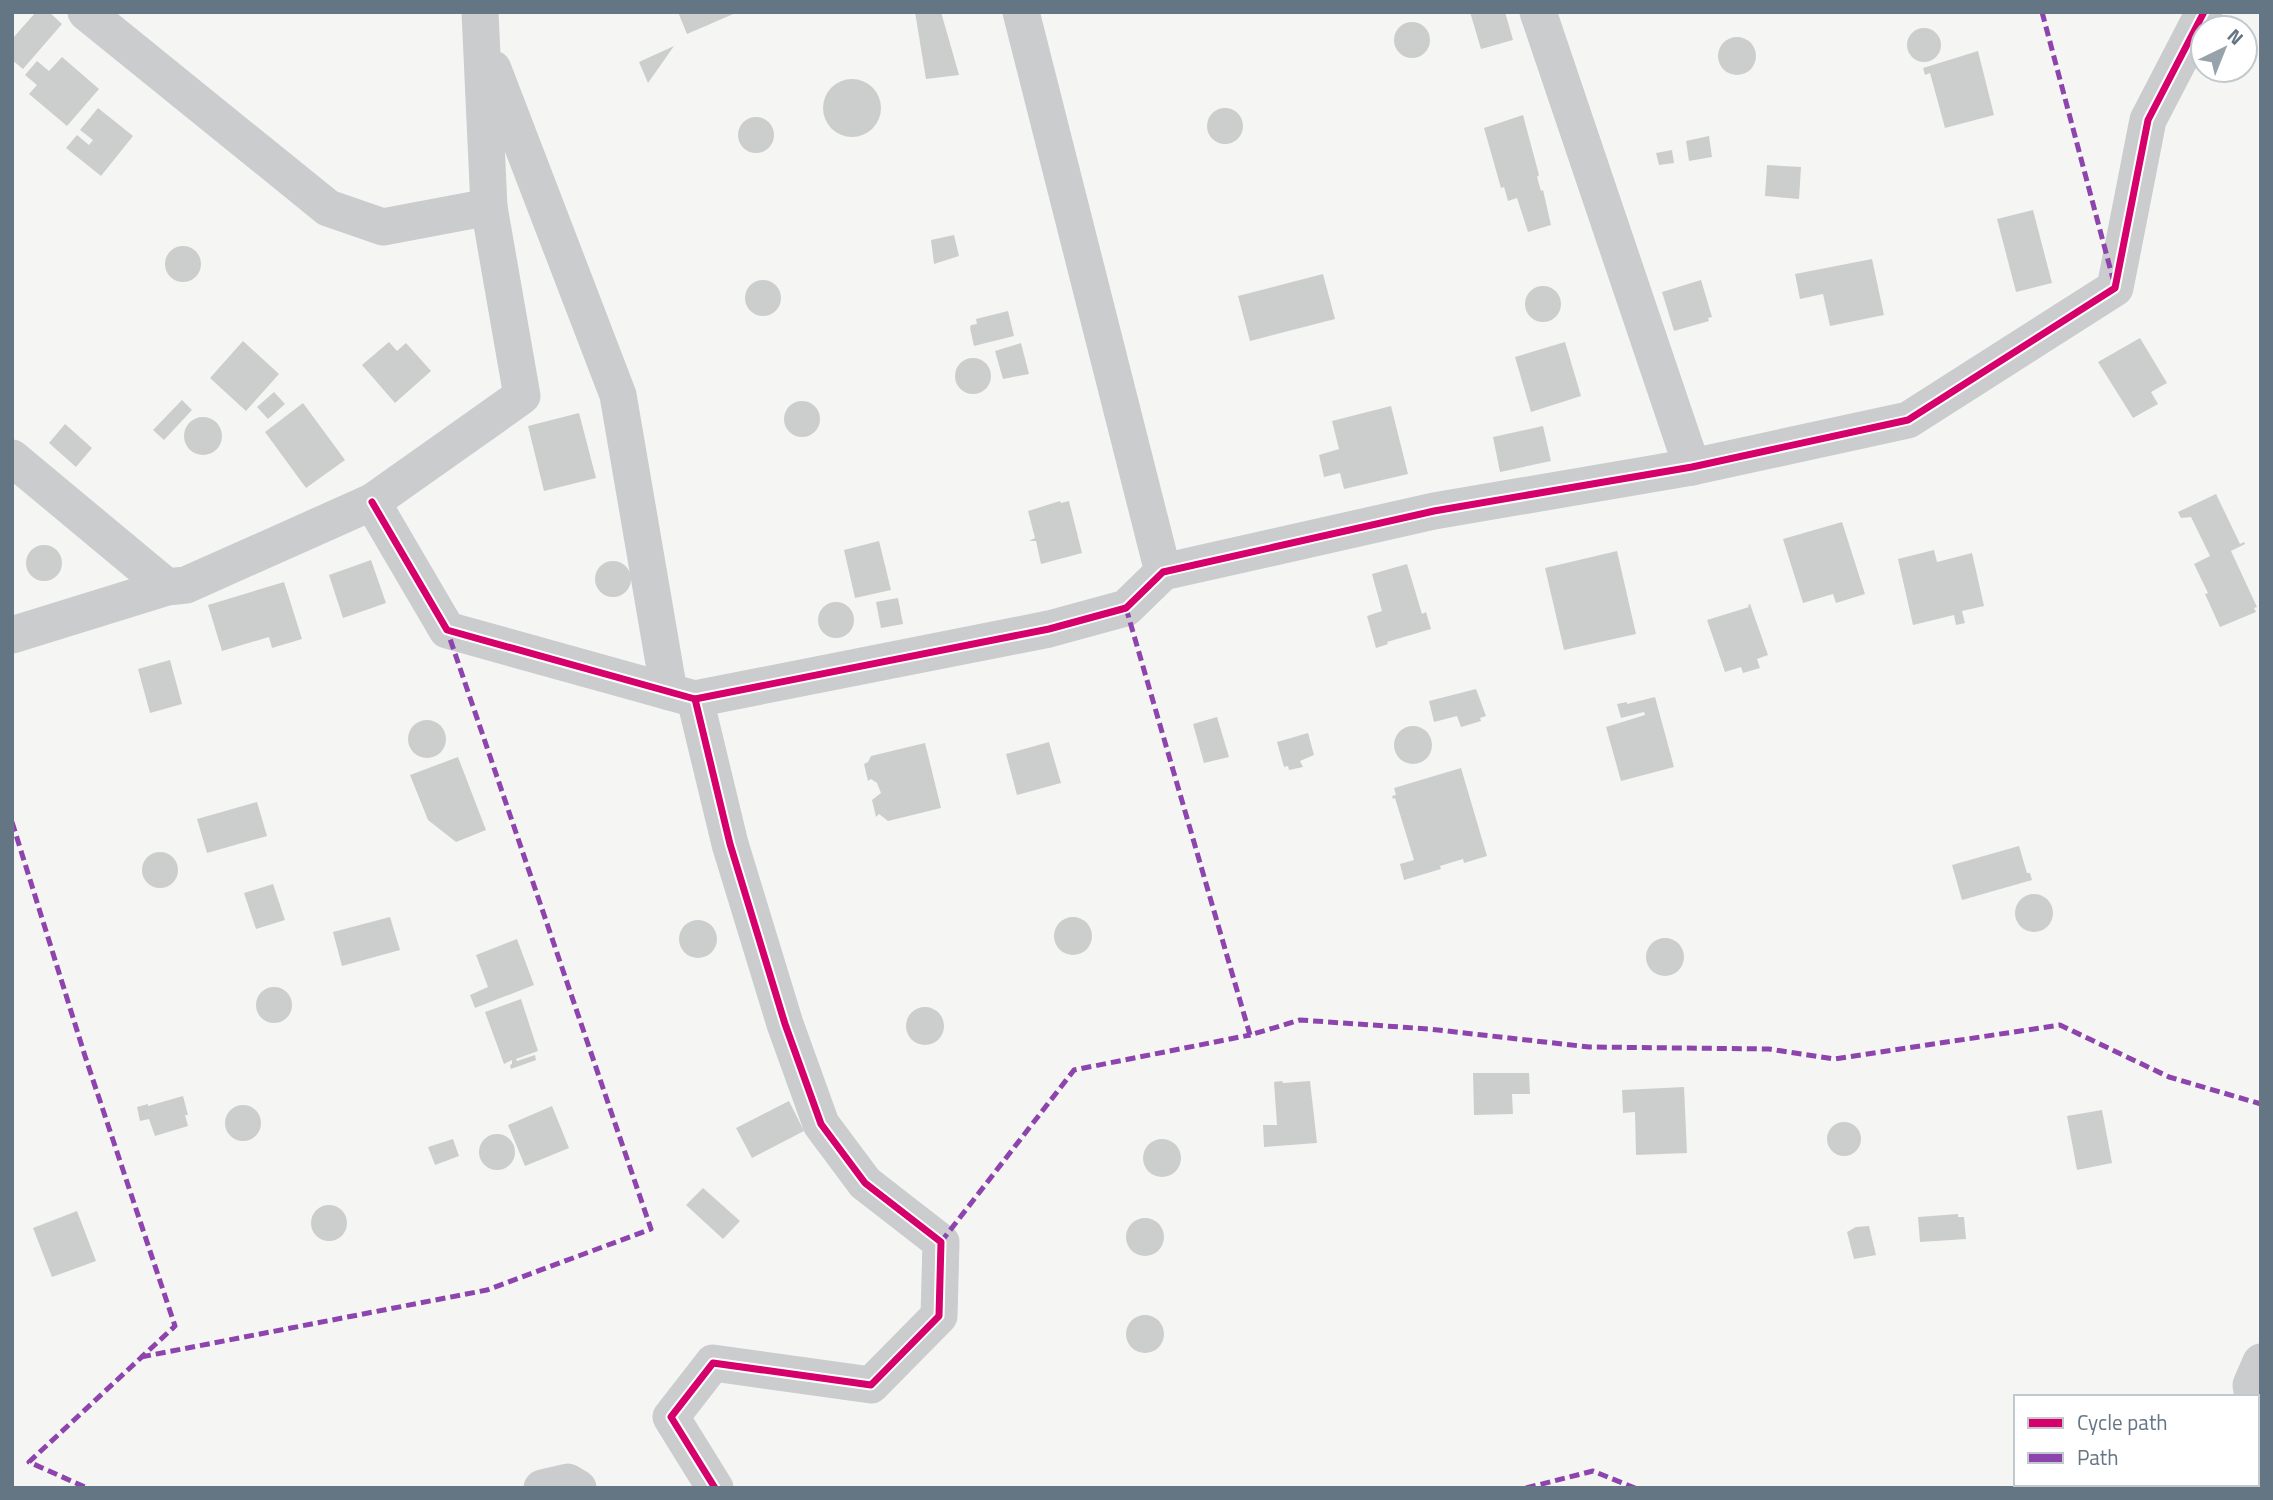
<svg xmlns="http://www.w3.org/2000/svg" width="2273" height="1500" viewBox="0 0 2273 1500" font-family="'Titillium Web',sans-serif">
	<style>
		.building { fill: #cccece }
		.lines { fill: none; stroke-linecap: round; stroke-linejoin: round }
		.minor { stroke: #cacccd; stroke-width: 37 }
		.quiet { stroke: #8e44ad; stroke-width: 5; stroke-dasharray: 10 5; stroke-linecap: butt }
		.cycleway-casing { stroke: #fff; stroke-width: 11 }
		.cycleway { stroke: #d6006c; stroke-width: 7 }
	</style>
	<rect width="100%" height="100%" fill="#f5f5f4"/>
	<g class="building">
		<polygon points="36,12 49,12 62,24 23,69 12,60 12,39"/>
		<polygon points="678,12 738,12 687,34"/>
		<polygon points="915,12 941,12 959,75 926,79"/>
		<polygon points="1470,12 1505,12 1513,40 1481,49"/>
		<circle cx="1412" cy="40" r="18"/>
		<circle cx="1924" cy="45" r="17"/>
		<circle cx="1737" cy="56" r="19"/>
		<polygon points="674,46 648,83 639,62"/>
		<polygon points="1978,51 1994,115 1945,128 1930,73 1925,75 1923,68"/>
		<polygon points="62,57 99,89 67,126 29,94 37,85 25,75 37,61 49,71"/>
		<circle cx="852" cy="108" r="29"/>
		<circle cx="1225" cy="126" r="18"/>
		<polygon points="98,108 133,136 101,176 66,148 77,135 89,145 93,140 80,130"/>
		<polygon points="1523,115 1539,175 1537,177 1541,191 1543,190 1551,225 1528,232 1517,198 1508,201 1504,187 1501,188 1484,128"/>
		<circle cx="756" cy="135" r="18"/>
		<polygon points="1709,136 1712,157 1689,161 1686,141"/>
		<polygon points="1672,150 1674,163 1659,165 1656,153"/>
		<polygon points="1767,165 1801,167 1799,199 1765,196"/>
		<polygon points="2033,210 2052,283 2016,292 1997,219"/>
		<polygon points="954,235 959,256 934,264 931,240"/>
		<circle cx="183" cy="264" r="18"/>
		<polygon points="1872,259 1884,315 1830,326 1823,294 1800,299 1795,274"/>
		<polygon points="1323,274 1335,319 1250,341 1238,296"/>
		<circle cx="763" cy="298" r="18"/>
		<polygon points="1701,280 1712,317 1708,318 1709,321 1674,331 1662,292"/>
		<circle cx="1543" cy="304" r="18"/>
		<polygon points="1008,311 1014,336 974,346 970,328 971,325 977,324 976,319"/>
		<polygon points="2140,338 2167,383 2151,392 2158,404 2133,418 2098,362"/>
		<polygon points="243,341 279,374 246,411 210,378"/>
		<polygon points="389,342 397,351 406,343 431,371 395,403 362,365"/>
		<polygon points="1565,342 1581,396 1531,412 1515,357"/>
		<polygon points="1021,343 1029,374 1003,379 995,351"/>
		<circle cx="973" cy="376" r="18"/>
		<polygon points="274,392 285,404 268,419 257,407"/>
		<polygon points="182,400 192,410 164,440 153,430"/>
		<circle cx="802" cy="419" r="18"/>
		<polygon points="303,403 345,460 306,488 265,432"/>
		<polygon points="1391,406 1408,474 1344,489 1340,473 1324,477 1319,455 1339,449 1332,421"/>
		<polygon points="579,413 596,478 544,491 528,426"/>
		<circle cx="203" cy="436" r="19"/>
		<polygon points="65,424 92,448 76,467 49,443"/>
		<polygon points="1543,426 1551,461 1500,472 1493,437"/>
		<polygon points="2216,494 2240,544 2244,542 2245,544 2231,551 2257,607 2254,608 2256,612 2220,627 2205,594 2208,593 2194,564 2210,556 2191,517 2181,518 2178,512"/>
		<polygon points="1060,501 1061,503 1069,501 1082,553 1041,564 1036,541 1029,541 1035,538 1028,511"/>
		<polygon points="1842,522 1865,594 1836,603 1833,594 1803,603 1783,539"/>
		<polygon points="879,541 891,590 855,598 844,550"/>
		<circle cx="44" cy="563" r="18"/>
		<polygon points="1934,550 1937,562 1972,553 1984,606 1962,611 1965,623 1956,625 1954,615 1913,625 1898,559"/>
		<polygon points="1617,551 1636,634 1564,650 1545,568"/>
		<polygon points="371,560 386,603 343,618 329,575"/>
		<circle cx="613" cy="579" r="18"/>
		<polygon points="1407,564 1422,614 1426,612 1431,629 1387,642 1388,644 1376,648 1367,616 1382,611 1372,574"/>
		<polygon points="284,582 302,639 272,648 269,637 222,651 208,605"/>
		<polygon points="898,598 903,624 881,628 876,602"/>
		<circle cx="836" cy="620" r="18"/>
		<polygon points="1750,604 1768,655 1757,659 1760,668 1743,673 1741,667 1725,672 1707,620 1749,607 1748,605"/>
		<polygon points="170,660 182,704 150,713 138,669"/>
		<polygon points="1476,689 1486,716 1480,718 1481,721 1461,727 1457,716 1434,722 1429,701"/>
		<polygon points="1655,697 1674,767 1621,781 1606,727 1645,715 1644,712 1621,718 1617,704 1627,702 1627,704"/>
		<polygon points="1217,717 1229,757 1204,763 1193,724"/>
		<circle cx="427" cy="739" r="19"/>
		<circle cx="1413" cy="745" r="19"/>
		<polygon points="1308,733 1314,755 1300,761 1303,767 1289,770 1288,766 1284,767 1277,742"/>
		<polygon points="1049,742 1061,783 1017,795 1006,754"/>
		<polygon points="925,743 941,808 888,821 879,814 876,817 872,800 881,793 877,783 871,779 868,781 864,764 868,762 871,756"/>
		<polygon points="458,757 486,830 456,842 428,820 410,775"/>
		<polygon points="1461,768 1487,856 1464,863 1463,859 1440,866 1441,869 1404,880 1400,864 1414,860 1395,798 1393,799 1392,796 1396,795 1394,788"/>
		<polygon points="257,802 267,836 207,853 197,819"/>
		<polygon points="2019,846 2027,873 2030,873 2032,880 1962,900 1952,865"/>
		<circle cx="160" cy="870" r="18"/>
		<polygon points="273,884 285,920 256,929 244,893"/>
		<circle cx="2034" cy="913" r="19"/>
		<circle cx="1073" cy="936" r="19"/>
		<polygon points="390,917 400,950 342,966 333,932"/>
		<circle cx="698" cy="939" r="19"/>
		<circle cx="1665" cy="957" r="19"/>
		<polygon points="517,939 534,985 475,1008 470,995 488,987 476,955"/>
		<circle cx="274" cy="1005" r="18"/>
		<polygon points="521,999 538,1051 516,1059 517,1061 535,1055 536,1060 511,1069 510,1065 512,1064 512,1060 504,1064 485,1012"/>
		<circle cx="925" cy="1026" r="19"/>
		<polygon points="1473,1073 1529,1073 1530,1094 1512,1094 1513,1114 1474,1115"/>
		<polygon points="1282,1081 1283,1083 1310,1081 1317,1143 1264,1147 1263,1125 1277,1125 1274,1082"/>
		<polygon points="1684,1087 1687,1153 1636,1155 1635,1112 1623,1113 1622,1090"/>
		<polygon points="183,1096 188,1115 185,1115 188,1126 155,1136 149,1119 140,1121 137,1107 148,1104 148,1106"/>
		<polygon points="789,1101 804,1131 752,1158 736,1128"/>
		<circle cx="243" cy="1123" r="18"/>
		<polygon points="552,1106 569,1148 525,1166 508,1125"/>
		<polygon points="2102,1110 2112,1163 2077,1170 2067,1116"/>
		<circle cx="1844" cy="1139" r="17"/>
		<circle cx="497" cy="1152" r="18"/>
		<circle cx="1162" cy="1158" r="19"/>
		<polygon points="453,1139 459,1156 435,1165 428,1147"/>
		<polygon points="703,1188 740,1221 723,1239 686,1205"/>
		<circle cx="329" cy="1223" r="18"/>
		<polygon points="77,1211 96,1261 52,1277 33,1228"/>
		<polygon points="1958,1214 1958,1217 1964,1217 1966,1239 1920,1242 1918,1217"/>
		<circle cx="1145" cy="1237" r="19"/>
		<polygon points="1869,1226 1876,1255 1854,1259 1847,1232 1856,1227"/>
		<circle cx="1145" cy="1334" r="19"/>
	</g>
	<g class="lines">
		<g class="minor">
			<polyline points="86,12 328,208 383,227 489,207"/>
			<polyline points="1021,12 1163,572"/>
			<polyline points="1538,12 1692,467"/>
			<polyline points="493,69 618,395 669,692"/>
			<polyline points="12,458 167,587"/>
			<polyline points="372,502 447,630 695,699 1049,629 1126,608 1163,572 1434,511 1692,467 1908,420 2115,288 2148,120 2204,12"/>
			<polyline points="12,635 167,587 186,585 372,502 522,396 489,207 480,12"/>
			<polyline points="695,699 730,844 785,1024 821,1124 865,1183 941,1242 939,1316 871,1385 713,1363 671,1417 715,1488"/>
			<polyline points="2253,1397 2251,1385 2261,1362"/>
			<polyline points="2257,1414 2261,1430"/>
			<polyline points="542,1488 568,1482 578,1488"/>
		</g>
		<g class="quiet">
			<polyline points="2042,12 2113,279"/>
			<polyline points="1126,608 1250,1035 1300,1020 1429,1029 1589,1047 1769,1049 1834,1059 2060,1025 2169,1077 2261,1104"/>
			<polyline points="12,822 85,1056 175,1326 29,1462 87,1488"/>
			<polyline points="941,1242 1074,1070 1250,1035"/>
			<polyline points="141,1357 487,1290 651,1229 447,630"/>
			<polyline points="1526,1488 1593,1471 1635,1488"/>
		</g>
		<defs>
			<g id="cycleway">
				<polyline points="372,502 447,630 695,699 1049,629 1126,608 1163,572 1434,511 1692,467 1908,420 2115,288 2148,120 2204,12"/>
				<polyline points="695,699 730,844 785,1024 821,1124 865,1183 941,1242 939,1316 871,1385 713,1363 671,1417 715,1488"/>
			</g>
		</defs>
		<use href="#cycleway" class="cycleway-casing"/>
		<use href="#cycleway" class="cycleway"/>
	</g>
	<rect width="2273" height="1500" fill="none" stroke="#647684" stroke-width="28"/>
	<rect x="2014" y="1395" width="245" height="91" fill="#ffffff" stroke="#c1c8ce" stroke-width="2"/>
	<rect x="2028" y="1418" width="35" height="10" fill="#d6006c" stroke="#c1c8ce" stroke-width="2"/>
	<text x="2077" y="1430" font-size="21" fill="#647684">Cycle path</text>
	<rect x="2028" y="1453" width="35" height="10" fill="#8e44ad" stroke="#c1c8ce" stroke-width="2"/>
	<text x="2077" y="1465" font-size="21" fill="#647684">Path</text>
	<g transform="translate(2224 49) rotate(43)"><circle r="33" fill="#ffffff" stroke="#c1c8ce" stroke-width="2"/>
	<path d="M0-5L12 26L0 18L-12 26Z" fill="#97a2ab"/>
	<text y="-10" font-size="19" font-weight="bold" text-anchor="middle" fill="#647684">N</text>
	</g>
</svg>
